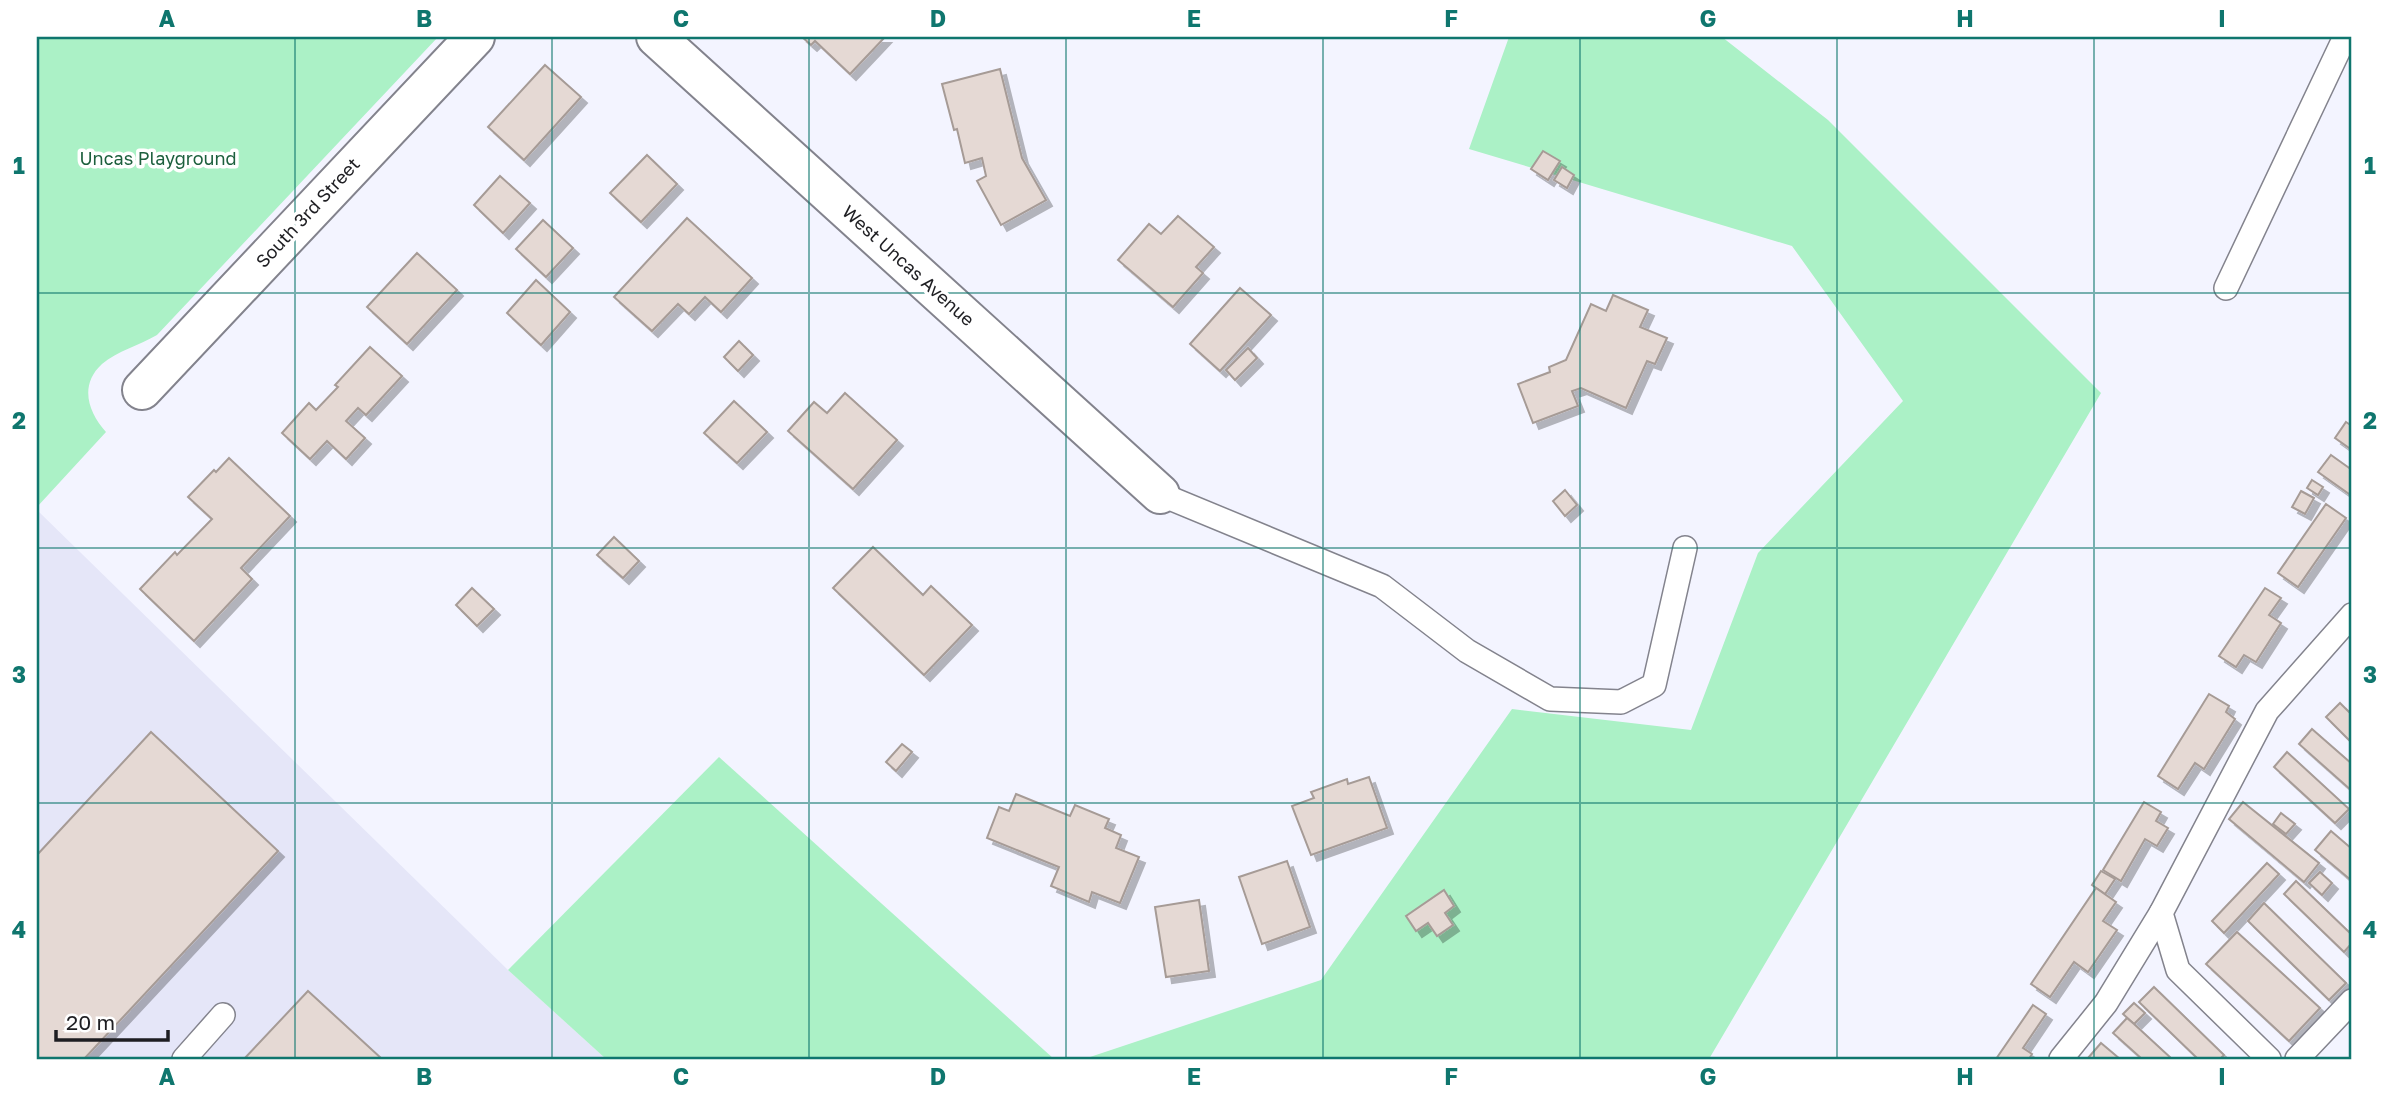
<svg xmlns="http://www.w3.org/2000/svg" width="2389" height="1096" viewBox="0 0 2389 1096" font-family="'Golos Text',sans-serif">
	<style>
		.built { fill: #e5e6f8 }
		.green { fill: #abf1c6 }
		.building { fill: #e5d9d4; stroke: #a69b96; stroke-width: 2; filter: url(#shadow) }
		.lines { fill: none; stroke-linecap: round; stroke-linejoin: round }
		.lane-casing { stroke: #83838d; stroke-width: 26 }
		.street-casing { stroke: #83838d; stroke-width: 42 }
		.lane { stroke: #fff; stroke-width: 23 }
		.street { stroke: #fff; stroke-width: 38 }
		.grid { fill: none; stroke: #0f766e; stroke-width: 2; stroke-opacity: 0.55 }
		.labels { text-anchor: middle; stroke-width: 7; stroke-linejoin: round; paint-order: stroke }
		.park-label { font-size: 18px; fill: #1c5f3d; stroke: #fff }
		.street-label { font-size: 18px; fill: #1e1e22; stroke: #fff }
		.neatline { fill: none; stroke: #0f766e; stroke-width: 2.5 }
		.grid-label { font-size: 23px; text-anchor: middle; font-weight: bold; fill: #0f766e }
	</style>
	<defs>
		<filter id="shadow"><feDropShadow dx="6" dy="6" stdDeviation="0" flood-color="#0004"/></filter>
	</defs>
	<rect width="100%" height="100%" fill="#f3f4ff"/>
	<polygon class="built" points="37,510 508,970 606,1059 37,1059"/>
	<g class="green">
		<path d="M37 37H438L157 335C140 345 117 351 102 364 79 385 88 412 106 432L37 507Z"/>
		<polygon points="1509,37 1722,37 1828,120 2101,393 1709,1059 1084,1059 1321,980 1512,709 1691,730 1758,553 1903,401 1792,246 1469,149"/>
		<polygon points="719,757 1054,1059 606,1059 508,970"/>
	</g>
	<g class="building">
		<polygon points="802,37 885,37 850,74 815,41 811,45"/>
		<polygon points="545,65 581,97 524,160 488,127"/>
		<polygon points="1000,69 1022,158 1046,200 1001,225 977,181 986,176 982,158 965,163 957,129 954,130 942,84"/>
		<polygon points="1543,151 1560,161 1548,180 1531,169"/>
		<polygon points="647,155 677,184 641,222 610,193"/>
		<polygon points="1562,167 1574,175 1567,188 1554,180"/>
		<polygon points="500,176 530,203 503,233 474,205"/>
		<polygon points="1178,216 1214,247 1196,267 1203,273 1173,307 1118,260 1149,224 1161,234"/>
		<polygon points="687,218 752,278 721,312 705,297 689,314 678,304 652,331 614,297"/>
		<polygon points="543,220 573,248 546,277 516,249"/>
		<polygon points="417,253 457,290 407,344 367,307"/>
		<polygon points="536,280 570,312 541,345 507,313"/>
		<polygon points="1240,288 1271,315 1220,371 1190,344"/>
		<polygon points="1613,295 1648,310 1640,327 1667,338 1655,364 1647,361 1626,408 1581,388 1572,391 1578,406 1533,423 1518,384 1550,372 1549,367 1566,360 1591,304 1606,311"/>
		<polygon points="739,341 753,355 738,371 724,357"/>
		<polygon points="370,347 402,376 366,415 358,408 346,421 365,438 346,459 327,441 310,459 282,433 309,403 316,410 338,387 335,385"/>
		<polygon points="1248,348 1257,358 1235,380 1226,370"/>
		<polygon points="845,393 897,440 853,489 788,431 814,402 827,413"/>
		<polygon points="734,401 767,432 737,463 704,433"/>
		<polygon points="2346,422 2352,426 2352,450 2335,438"/>
		<polygon points="2331,455 2352,470 2352,496 2318,472"/>
		<polygon points="229,458 290,516 241,568 252,579 194,641 140,589 175,552 177,555 212,519 188,497 214,470 216,472"/>
		<polygon points="2312,480 2323,487 2318,495 2307,488"/>
		<polygon points="1565,490 1577,505 1565,516 1553,501"/>
		<polygon points="2301,491 2314,498 2305,514 2292,507"/>
		<polygon points="2326,504 2346,518 2298,587 2278,573"/>
		<polygon points="614,537 639,561 623,578 597,555"/>
		<polygon points="873,547 923,595 931,586 972,625 924,675 833,588"/>
		<polygon points="472,588 494,609 477,626 456,605"/>
		<polygon points="2265,588 2281,598 2269,615 2281,623 2256,662 2244,655 2236,667 2219,656"/>
		<polygon points="2209,694 2229,706 2226,712 2235,719 2204,769 2195,763 2178,789 2158,776"/>
		<polygon points="2340,703 2352,715 2352,743 2326,717"/>
		<polygon points="2312,729 2352,764 2352,791 2299,744"/>
		<polygon points="151,732 278,851 84,1059 37,1059 37,855"/>
		<polygon points="902,744 912,752 896,771 886,762"/>
		<polygon points="2287,752 2349,809 2335,823 2274,767"/>
		<polygon points="1369,777 1387,828 1311,855 1292,806 1314,798 1311,792 1347,779 1348,784"/>
		<polygon points="1016,794 1070,816 1075,805 1109,819 1105,828 1121,835 1116,848 1139,857 1120,903 1092,892 1089,902 1051,886 1059,867 987,838 999,807 1009,811"/>
		<polygon points="2144,802 2161,812 2156,821 2168,828 2157,846 2145,839 2121,881 2103,870"/>
		<polygon points="2243,802 2319,863 2304,882 2229,819"/>
		<polygon points="2281,813 2295,824 2286,834 2273,824"/>
		<polygon points="2331,831 2352,849 2352,881 2315,850"/>
		<polygon points="1287,861 1310,927 1262,944 1239,877"/>
		<polygon points="2267,863 2279,874 2224,933 2212,921"/>
		<polygon points="2101,871 2115,879 2105,894 2092,885"/>
		<polygon points="2320,872 2332,883 2322,895 2309,883"/>
		<polygon points="2296,881 2352,935 2352,943 2344,952 2284,894"/>
		<polygon points="2096,888 2116,902 2103,921 2117,930 2088,972 2074,962 2050,997 2031,984"/>
		<polygon points="1444,890 1454,906 1445,913 1453,925 1437,936 1428,923 1416,931 1406,916"/>
		<polygon points="1199,900 1209,971 1166,977 1155,907"/>
		<polygon points="2264,903 2346,983 2329,1000 2248,921"/>
		<polygon points="2237,932 2320,1008 2289,1041 2206,964"/>
		<polygon points="2154,987 2224,1055 2220,1059 2198,1059 2139,1002"/>
		<polygon points="308,991 382,1059 244,1059"/>
		<polygon points="2134,1003 2145,1013 2134,1024 2123,1014"/>
		<polygon points="2033,1005 2046,1014 2023,1048 2032,1054 2029,1059 1996,1059"/>
		<polygon points="2127,1018 2134,1024 2172,1059 2142,1059 2113,1033"/>
		<polygon points="2101,1043 2120,1059 2090,1059 2088,1058"/>
	</g>
	<g class="lines">
		<defs>
			<g id="lane">
				<polyline points="2226,288 2345,37"/>
				<polyline points="1160,494 1382,586 1467,651 1550,699 1621,702 1654,685 1685,548"/>
				<polyline points="184,1059 223,1015"/>
				<polyline points="2061,1059 2106,1003 2161,913"/>
				<polyline points="2269,1059 2178,970 2161,913 2267,711 2352,615"/>
				<polyline points="2297,1059 2352,1001"/>
			</g>
			<g id="street">
				<polyline points="656,37 1160,494"/>
				<polyline points="142,390 475,37"/>
			</g>
		</defs>
		<use href="#lane" class="lane-casing"/>
		<use href="#street" class="street-casing"/>
		<use href="#lane" class="lane"/>
		<use href="#street" class="street"/>
	</g>
	<path class="grid" d="M295 37V1059M552 37V1059M809 37V1059M1066 37V1059M1323 37V1059M1580 37V1059M1837 37V1059M2094 37V1059M37 293H2352M37 548H2352M37 803H2352"/>
	<g class="labels">
		<g class="park-label">
			<text x="158" y="165">Uncas Playground</text>
		</g>
		<g class="street-label">
			<text transform="translate(308 213) rotate(-47)" y="6">South 3rd Street</text>
			<text transform="translate(908 266) rotate(42)" y="6">West Uncas Avenue</text>
		</g>
	</g>
	<rect width="2389" height="1096" fill="none" stroke="#ffffff" stroke-width="77"/>
	<path d="M56 1030v10h112v-10" fill="none" stroke="#1e1e22" stroke-width="3.5"/>
	<text x="66" y="1030" font-size="21" fill="#1e1e22" stroke="#ffffff" stroke-width="5" paint-order="stroke">20 m</text>
	<rect x="38" y="38" width="2312" height="1020" class="neatline"/>
	<g class="grid-label">
		<text x="167" y="27">A</text>
		<text x="424" y="27">B</text>
		<text x="681" y="27">C</text>
		<text x="938" y="27">D</text>
		<text x="1194" y="27">E</text>
		<text x="1451" y="27">F</text>
		<text x="1708" y="27">G</text>
		<text x="1965" y="27">H</text>
		<text x="2222" y="27">I</text>
		<text x="19" y="174">1</text>
		<text x="2370" y="174">1</text>
		<text x="19" y="429">2</text>
		<text x="2370" y="429">2</text>
		<text x="19" y="683">3</text>
		<text x="2370" y="683">3</text>
		<text x="19" y="938">4</text>
		<text x="2370" y="938">4</text>
		<text x="167" y="1085">A</text>
		<text x="424" y="1085">B</text>
		<text x="681" y="1085">C</text>
		<text x="938" y="1085">D</text>
		<text x="1194" y="1085">E</text>
		<text x="1451" y="1085">F</text>
		<text x="1708" y="1085">G</text>
		<text x="1965" y="1085">H</text>
		<text x="2222" y="1085">I</text>
	</g>
</svg>
